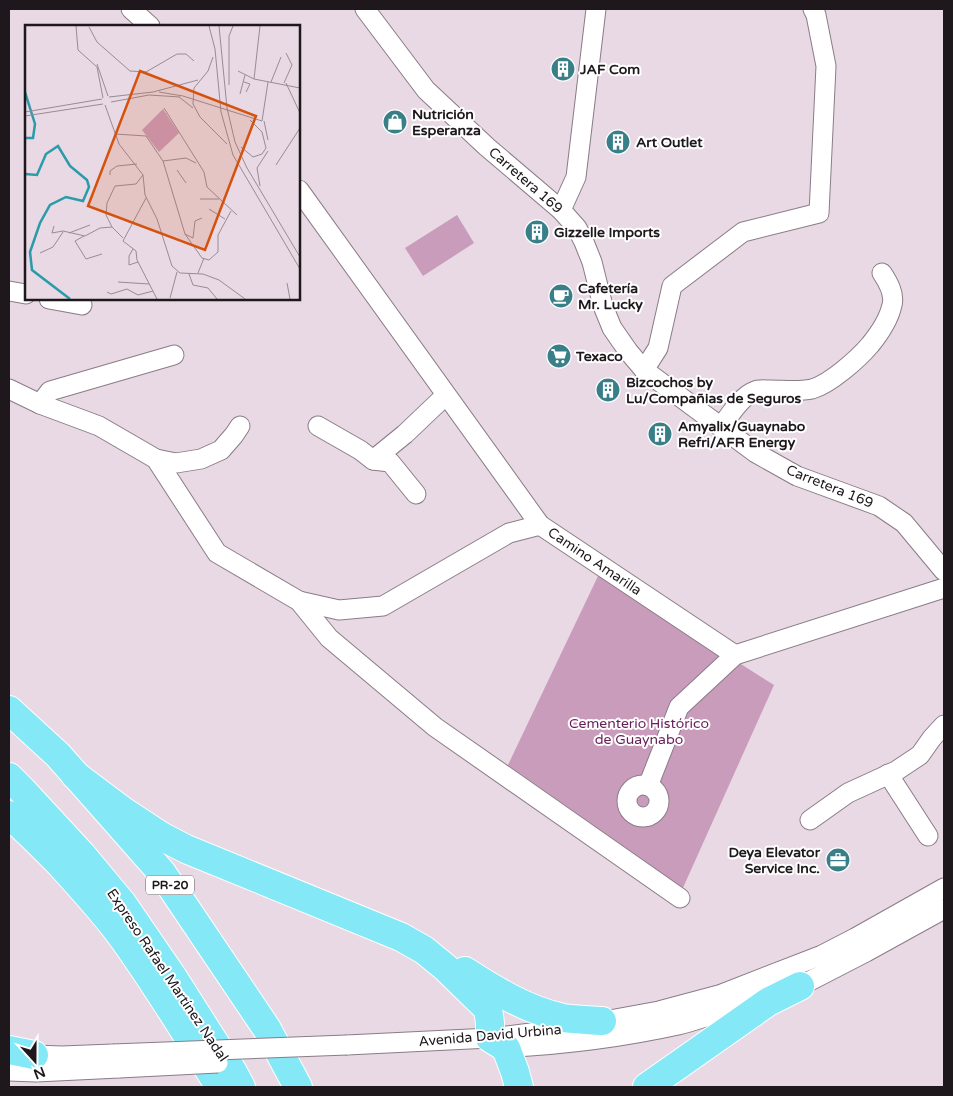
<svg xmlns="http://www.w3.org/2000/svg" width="953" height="1096" viewBox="0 0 953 1096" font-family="'Varela Round',sans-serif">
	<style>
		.green { fill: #c99cbc }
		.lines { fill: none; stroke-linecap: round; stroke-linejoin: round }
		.minor-casing { stroke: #8a7c86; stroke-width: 21 }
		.highway-casing { stroke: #fff; stroke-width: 30 }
		.minor { stroke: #fff; stroke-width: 19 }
		.highway { stroke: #85e8f6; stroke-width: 28 }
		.minor-bridge-casing { stroke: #8a7c86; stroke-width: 21; stroke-linecap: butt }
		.minor-bridge { stroke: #fff; stroke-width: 19 }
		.labels { text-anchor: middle; stroke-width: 4; stroke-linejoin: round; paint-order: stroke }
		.shield { fill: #fff; stroke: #625d60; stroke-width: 1 }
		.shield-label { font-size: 12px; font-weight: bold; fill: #1e181c }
		.poi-label { font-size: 14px; font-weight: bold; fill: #1e181c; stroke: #fff; text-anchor: start }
		.street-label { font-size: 14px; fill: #1e181c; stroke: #fff }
		.park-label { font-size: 14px; fill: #681d59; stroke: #fff }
		.inset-river { fill: none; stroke: #299ba9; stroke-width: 2.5 }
		.inset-road { fill: none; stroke: #978c94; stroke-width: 1 }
		.view { fill: #d4520e; fill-opacity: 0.15; stroke: #d4520e; stroke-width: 2.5 }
		.inset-edge { fill: none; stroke: #1e181c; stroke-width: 2.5 }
	</style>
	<rect width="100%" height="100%" fill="#e8d9e4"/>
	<g class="green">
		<polygon points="457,215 474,243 423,276 405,248"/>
		<polygon points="599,574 774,685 682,890 507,767"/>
	</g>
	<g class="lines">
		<defs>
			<g id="minor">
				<polyline points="131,9 150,26"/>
				<polyline points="365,9 426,90 487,147 561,210 577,228 584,242 592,262 603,306 612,328 628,351 644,370 756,453 797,476 879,506 904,523 944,571"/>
				<polyline points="299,190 540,525 735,655 944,588"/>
				<polyline points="561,210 576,177 596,9"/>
				<polyline points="9,291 26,294"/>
				<polyline points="49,299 82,305"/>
				<polyline points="644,370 658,348 672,286 743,232 819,213 826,66 816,15 813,9"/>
				<polyline points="9,389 40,404 99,426 156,459 217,553 299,601 329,638 435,727 680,898"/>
				<polyline points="40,404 50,391 174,355"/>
				<polyline points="318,426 360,450 373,460 390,462 416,494"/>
				<path d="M721 427C729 416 742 395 755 391 759 389 765 390 770 390 784 390 798 392 812 389 830 384 858 359 870 345 879 334 889 319 892 305 895 294 888 282 882 273"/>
				<polyline points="156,459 176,463 201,459 221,450 234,435 240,426"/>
				<polyline points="373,460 405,434 446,395"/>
				<polyline points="299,601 339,610 383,606 509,533 540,525"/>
				<polyline points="888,774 928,836"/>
				<circle cx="643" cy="801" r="16"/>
				<polyline points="648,786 679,707 735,655"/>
				<polyline points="810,820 848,793 896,771 920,755 932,738 944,725"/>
				<polyline points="790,989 800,986 866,952 944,909"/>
				<polyline points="347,1045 490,1038 555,1030 659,1011 719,995 822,955 855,938 944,888"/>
				<path d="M500 1048C560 1045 619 1038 678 1025 706 1018 734 1007 762 998"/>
				<polyline points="22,1057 34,1055 62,1056 113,1054"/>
				<polyline points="9,1071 36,1072 119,1068"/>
			</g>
			<g id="highway">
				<polyline points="9,710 58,755 162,873 267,1029 298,1087"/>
				<polyline points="75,775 123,811 161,836 186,849 401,937 424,950 446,968 488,1009 490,1023 490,1038 506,1048 515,1072 519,1087"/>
				<polyline points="9,777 22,790 82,855 122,903 174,979 233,1072 241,1087"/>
				<path d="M9 815C27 830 44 848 61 865 81 887 102 910 120 934 156 983 187 1036 220 1087"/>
				<path d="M465 971C496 991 527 1010 563 1018 576 1020 590 1020 602 1021"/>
				<polyline points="9,1050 34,1055"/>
				<polyline points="647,1087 768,1002 800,986"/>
			</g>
		</defs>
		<use href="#minor" class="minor-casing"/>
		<use href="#highway" class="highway-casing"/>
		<use href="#minor" class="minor"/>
		<use href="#highway" class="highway"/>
		<defs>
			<g id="minor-bridge">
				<polyline points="113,1054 347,1045"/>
				<polyline points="119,1068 218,1063"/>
			</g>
		</defs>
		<use href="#minor-bridge" class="minor-bridge-casing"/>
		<use href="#minor-bridge" class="minor-bridge"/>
	</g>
	<defs>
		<symbol id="building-disc" viewBox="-11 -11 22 22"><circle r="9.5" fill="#387f88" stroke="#fff"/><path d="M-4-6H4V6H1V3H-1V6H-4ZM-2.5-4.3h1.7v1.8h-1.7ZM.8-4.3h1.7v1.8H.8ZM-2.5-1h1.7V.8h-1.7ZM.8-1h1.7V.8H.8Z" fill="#fff"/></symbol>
		<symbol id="shop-disc" viewBox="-11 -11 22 22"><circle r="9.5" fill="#387f88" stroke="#fff"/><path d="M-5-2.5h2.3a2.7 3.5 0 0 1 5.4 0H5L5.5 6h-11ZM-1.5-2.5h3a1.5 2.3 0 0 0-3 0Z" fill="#fff"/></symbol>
		<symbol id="cafe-disc" viewBox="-11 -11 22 22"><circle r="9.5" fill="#387f88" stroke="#fff"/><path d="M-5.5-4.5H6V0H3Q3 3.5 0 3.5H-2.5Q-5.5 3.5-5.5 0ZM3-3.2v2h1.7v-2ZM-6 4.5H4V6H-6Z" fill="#fff"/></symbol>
		<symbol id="supermarket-disc" viewBox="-11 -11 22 22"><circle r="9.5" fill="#387f88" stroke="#fff"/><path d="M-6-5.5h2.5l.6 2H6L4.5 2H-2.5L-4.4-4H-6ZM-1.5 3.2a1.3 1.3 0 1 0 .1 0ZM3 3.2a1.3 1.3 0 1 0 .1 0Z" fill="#fff"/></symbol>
		<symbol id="office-disc" viewBox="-11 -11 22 22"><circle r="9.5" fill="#387f88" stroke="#fff"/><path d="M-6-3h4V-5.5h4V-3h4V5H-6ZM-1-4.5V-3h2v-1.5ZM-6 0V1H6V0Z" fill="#fff"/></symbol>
	</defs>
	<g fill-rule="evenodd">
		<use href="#building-disc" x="549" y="55" width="28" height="28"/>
		<use href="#shop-disc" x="381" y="108" width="28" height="28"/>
		<use href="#building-disc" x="604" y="128" width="28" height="28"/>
		<use href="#building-disc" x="523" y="218" width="28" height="28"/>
		<use href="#cafe-disc" x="547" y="282" width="28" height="28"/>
		<use href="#supermarket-disc" x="545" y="342" width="28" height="28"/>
		<use href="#building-disc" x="594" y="376" width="28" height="28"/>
		<use href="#building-disc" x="646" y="420" width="28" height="28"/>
		<use href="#office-disc" x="824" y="846" width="28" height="28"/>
	</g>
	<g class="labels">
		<rect class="shield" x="146" y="875.5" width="48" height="19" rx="4"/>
		<g class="shield-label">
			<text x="170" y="889">PR-20</text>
		</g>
		<g class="poi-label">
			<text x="580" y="74">JAF Com</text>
			<text x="412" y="119">Nutrición<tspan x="412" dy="16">Esperanza</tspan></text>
			<text x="636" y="147">Art Outlet</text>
			<text x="554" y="237">Gizzelle Imports</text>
			<text x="578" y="293">Cafetería<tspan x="578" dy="16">Mr. Lucky</tspan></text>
			<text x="576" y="361">Texaco</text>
			<text x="626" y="387">Bizcochos by<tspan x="626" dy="16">Lu/Compañias de Seguros</tspan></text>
			<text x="678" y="431">Amyalix/Guaynabo<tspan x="678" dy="16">Refri/AFR Energy</tspan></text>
			<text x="820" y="857" text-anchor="end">Deya Elevator<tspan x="820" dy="16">Service Inc.</tspan></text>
		</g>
		<g class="street-label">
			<text transform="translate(526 180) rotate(41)" y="5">Carretera 169</text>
			<text transform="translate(830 486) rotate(22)" y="5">Carretera 169</text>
			<text transform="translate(595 561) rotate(34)" y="5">Camino Amarilla</text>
			<text transform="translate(168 975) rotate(56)" y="5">Expreso Rafael Martínez Nadal</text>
			<text transform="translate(490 1035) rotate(-5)" y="5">Avenida David Urbina</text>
		</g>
		<g class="park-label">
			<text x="639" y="728">Cementerio Histórico<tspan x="639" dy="16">de Guaynabo</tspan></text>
		</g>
	</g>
	<g transform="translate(25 25)">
		<rect width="275" height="275" fill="#e8d9e4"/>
		<path d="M138 84 154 108 134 127 117 105Z" fill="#c99cbc"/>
		<path class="inset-river" d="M0 67 10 99 8 113H0M0 149 12 150 21 129 33 121 45 141 62 155 64 162 58 176 41 172 25 180 15 198 5 227 7 245 45 274"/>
		<path class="inset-road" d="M51 1 53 25 72 42 78 73M184 1 190 24 196 87 208 130 275 244M194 1 202 83 210 117 222 143 275 232M64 2 72 17 105 46 121 47 152 29H161L169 36M188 32 183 46 169 63 168 79 175 92 202 119M72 39 83 71M213 46 229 54 275 63M229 54 235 1M219 57 225 59 221 67M246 57 256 32M259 58 267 40 261 28M261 58 275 88M204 60V11L208 1M128 67 173 55M134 67 158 71 237 96M215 69 220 50M84 72 128 67M154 72 168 83M86 77 124 70 155 72M80 80 94 119 118 150 120 170 132 194 147 241 155 248 178 249 194 255 220 274M139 83 179 147 182 162 212 190M0 87 77 74M0 91 78 79M237 96 243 57M239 96 243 115M90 109 121 111 138 136 160 209 177 233 184 235 193 227V210L206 186M216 122 228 132 237 129 241 123 237 107 225 95M138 136 161 133 171 138M251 140 275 103M152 145 161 158M85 150V146L92 141 112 139M235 161 232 143 243 126M121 173 98 216 111 226 112 235 132 274M175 174H194M184 184 200 194M29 201 27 208 38 206 60 211 75 203 87 202M44 208 65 200M160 209 168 213 170 196 177 193M59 211 50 216 61 234 77 229M98 213 87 202 81 190 82 178 90 161 111 159 118 150M108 224 104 231V240L113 237M15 228 28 222 38 207M173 248 179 233M164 249 168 260 183 263 192 274M93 257 124 259M262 258 265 274M82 267 86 269 102 264 113 270 128 266M145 273 152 247"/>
		<path class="view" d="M115 46 231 91 180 225 63 181Z"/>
		<rect width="275" height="275" class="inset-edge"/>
	</g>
	<rect width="953" height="1096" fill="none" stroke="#1e181c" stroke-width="20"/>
	<g transform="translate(35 1061) rotate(159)" stroke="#ffffff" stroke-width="4" paint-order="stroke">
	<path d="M0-4L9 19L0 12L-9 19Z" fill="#1e181c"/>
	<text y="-8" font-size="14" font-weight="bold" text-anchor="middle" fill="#1e181c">N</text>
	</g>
</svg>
